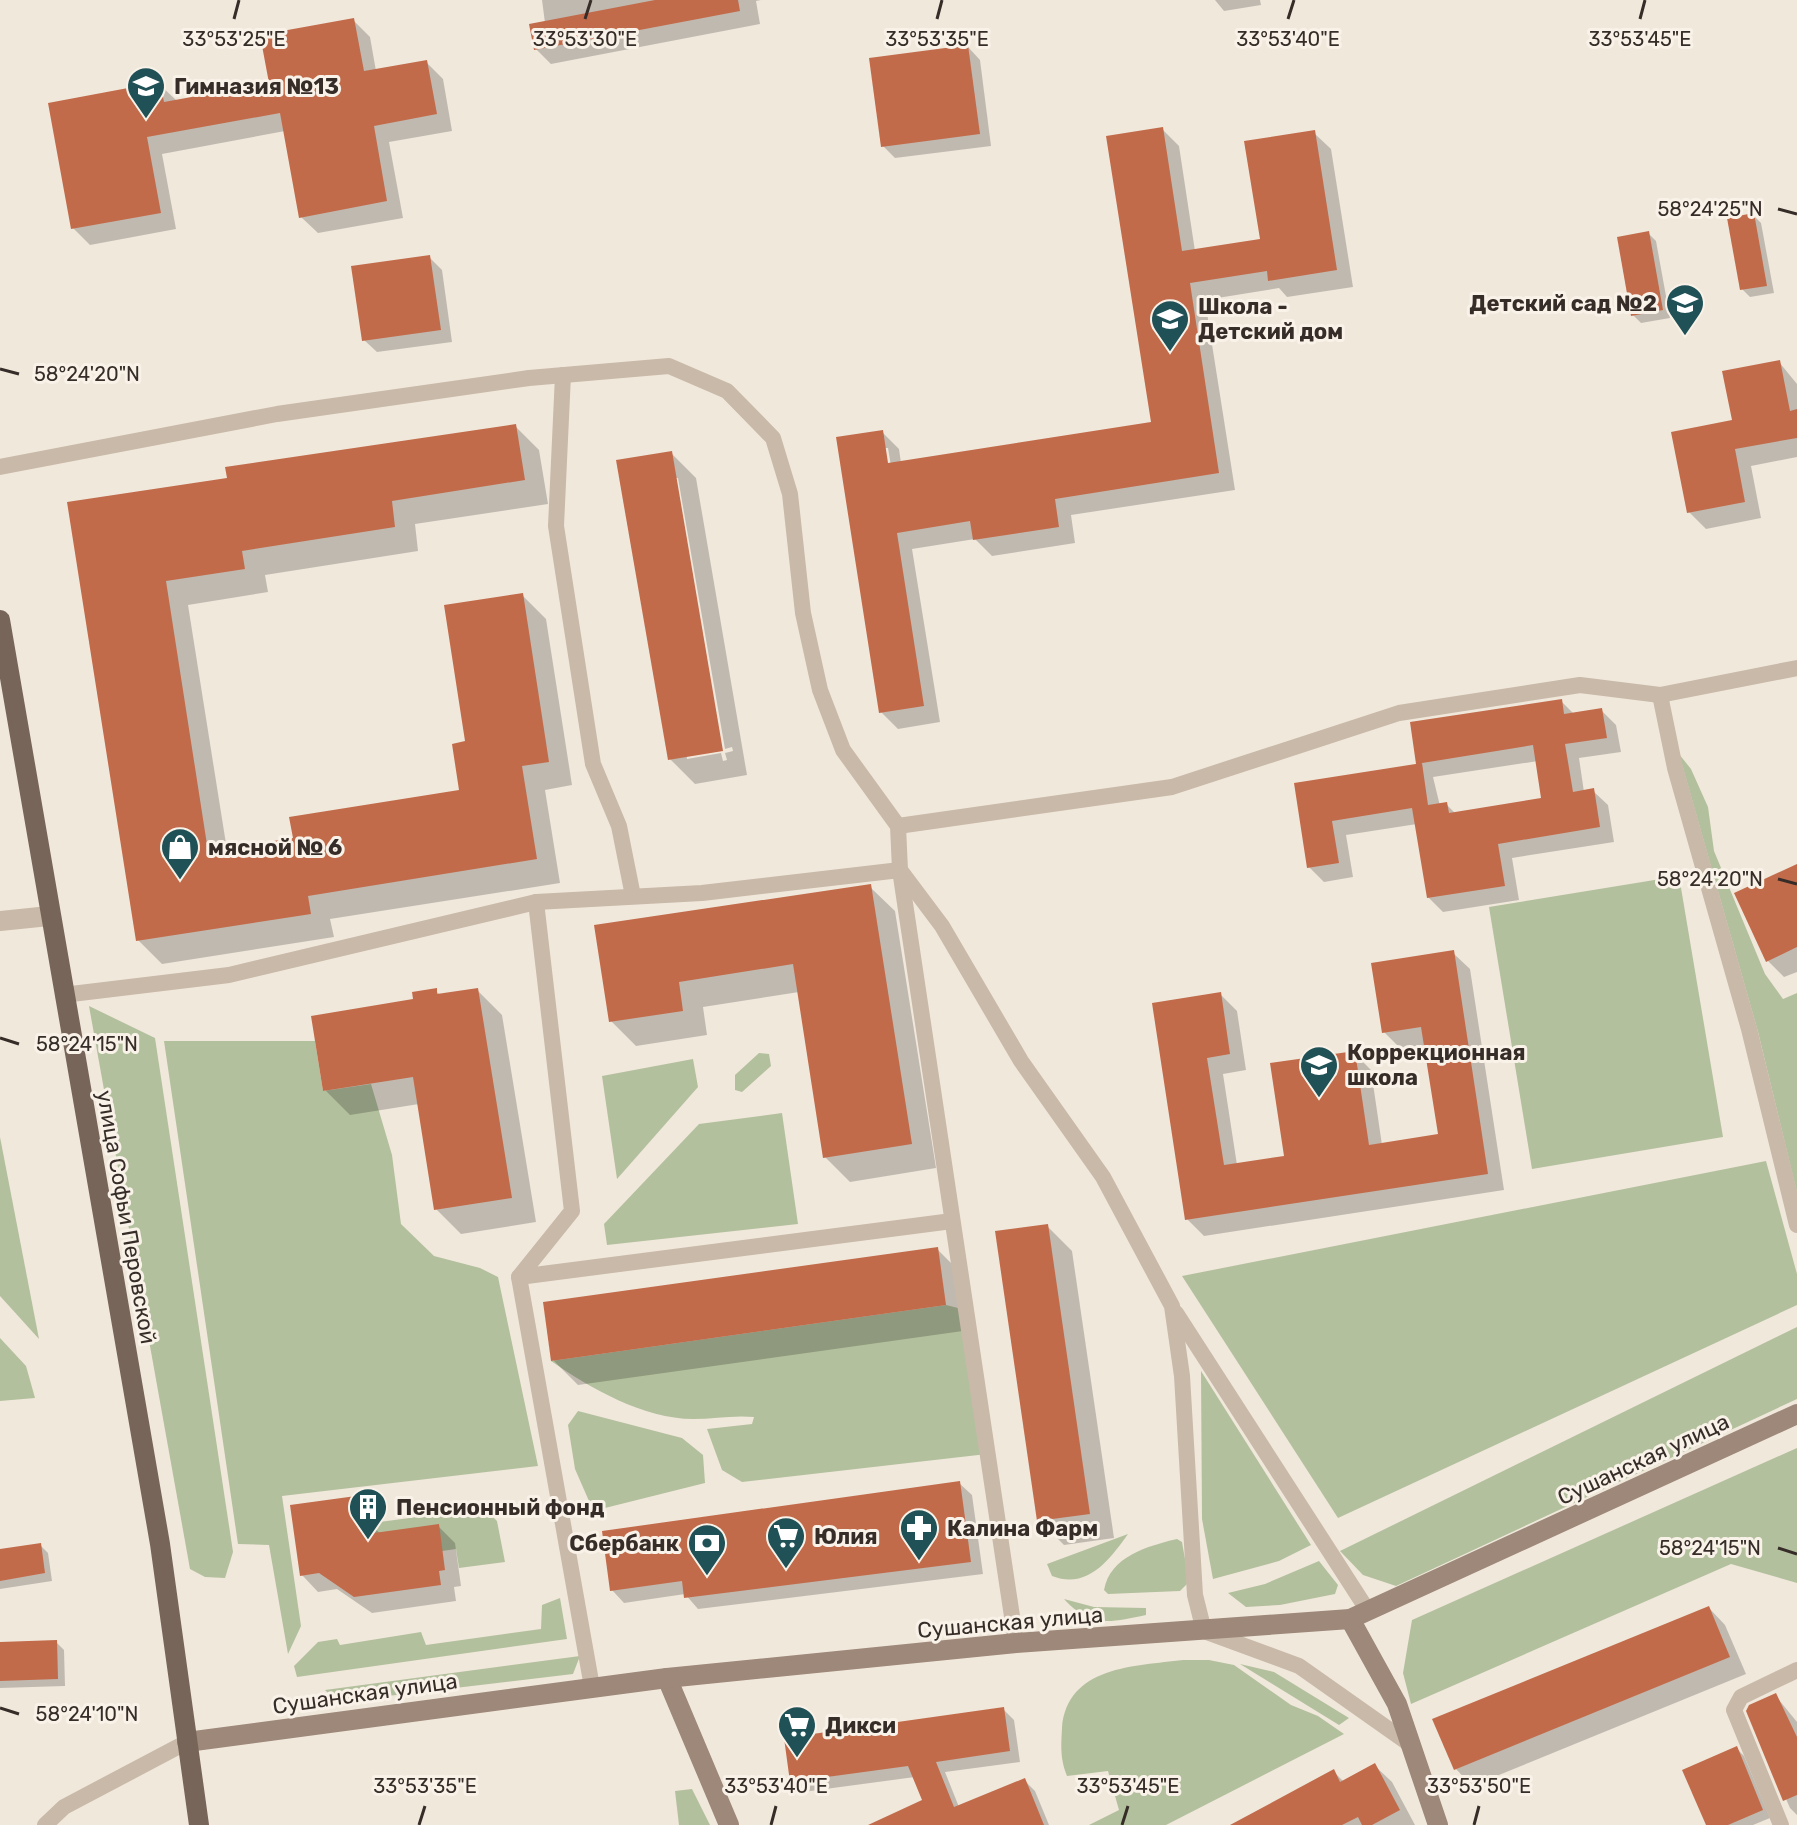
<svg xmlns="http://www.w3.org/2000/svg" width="1797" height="1825" viewBox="0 0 1797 1825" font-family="Rubik,sans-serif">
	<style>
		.green { fill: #b3c09d }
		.shadow { fill: #0003; fill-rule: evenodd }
		.building { fill: #c26b4a }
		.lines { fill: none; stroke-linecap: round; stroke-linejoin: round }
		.lane { stroke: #c9b9a9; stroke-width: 16 }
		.street { stroke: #c9b9a9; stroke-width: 20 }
		.secondary { stroke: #9d887a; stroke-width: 20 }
		.primary { stroke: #78655a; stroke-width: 20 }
		.ticks { fill: none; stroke: #362d28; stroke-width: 3 }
		.labels { text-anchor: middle; stroke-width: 6; stroke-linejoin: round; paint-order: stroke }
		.poi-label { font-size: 22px; font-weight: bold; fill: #362d28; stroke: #f9f2e9; text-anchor: start }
		.street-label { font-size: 22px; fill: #362d28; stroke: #f9f2e9 }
		.ticks-label { font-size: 20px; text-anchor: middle; fill: #362d28; stroke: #f9f2e9; stroke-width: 6; stroke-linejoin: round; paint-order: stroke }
	</style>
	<rect width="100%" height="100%" fill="#f1e8dc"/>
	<g class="green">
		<polygon points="1679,754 1691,769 1708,807 1714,851 1765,974 1783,999 1797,993 1797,1193 1758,1032"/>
		<polygon points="1679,876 1723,1137 1532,1169 1489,907"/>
		<polygon points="89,1006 155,1038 233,1552 225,1578 205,1577 190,1569"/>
		<polygon points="164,1041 315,1041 323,1091 371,1084 392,1155 401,1224 434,1256 480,1268 498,1277 538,1466 282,1496 301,1626 288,1654 269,1545 238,1544"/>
		<polygon points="759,1053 769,1054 771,1066 742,1092 735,1090 735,1075"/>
		<polygon points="693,1059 698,1087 617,1179 602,1076"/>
		<polygon points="782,1113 798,1224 607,1245 604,1224 699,1124"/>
		<polygon points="0,1137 39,1339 0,1296"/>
		<polygon points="1766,1161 1797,1274 1797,1305 1338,1518 1182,1276"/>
		<path d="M946 1305 966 1310 987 1454 742 1482 722 1470 707 1429 752 1424 754 1417C733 1415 714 1419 693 1419 644 1419 590 1388 551 1361Z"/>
		<polygon points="1797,1327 1797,1399 1396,1586 1363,1575 1340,1551"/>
		<polygon points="0,1338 26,1366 35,1398 0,1401"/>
		<polygon points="1201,1371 1311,1545 1279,1561 1213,1579 1202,1519"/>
		<polygon points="578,1411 682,1438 703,1455 705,1483 605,1508 589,1501 575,1469 568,1425"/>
		<polygon points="1797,1448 1797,1583 1731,1564 1411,1704 1403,1673 1412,1620"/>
		<polygon points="477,1509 486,1510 497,1521 505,1562 459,1568 456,1549 442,1551 374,1533 372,1523"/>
		<path d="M1128 1534C1110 1559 1088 1590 1052 1576L1047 1564Z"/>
		<path d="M1177 1539 1182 1542 1189 1582 1180 1591 1108 1594 1104 1590C1110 1556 1148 1546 1177 1539Z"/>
		<polygon points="1319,1561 1338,1585 1335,1594 1280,1605 1246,1607 1228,1593 1265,1584"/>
		<polygon points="560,1598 567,1639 297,1677 294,1666 318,1642 337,1639 340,1645 421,1632 426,1645 541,1629 542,1605"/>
		<path d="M1064 1599 1094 1607 1146 1608V1615C1111 1622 1091 1629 1064 1599Z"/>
		<polygon points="580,1656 573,1674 337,1702 325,1690"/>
		<path d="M1183 1660H1209L1234 1665 1291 1705 1318 1716 1344 1734 1166 1825H1089L1119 1810 1108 1771 1067 1776C1060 1759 1061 1746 1062 1728 1067 1666 1135 1666 1183 1660Z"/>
		<polygon points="1240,1664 1274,1672 1349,1718 1339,1725"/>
		<polygon points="692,1789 710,1825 679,1825 675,1791"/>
	</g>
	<g class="shadow">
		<polygon points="542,0 761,0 756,1 760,24 551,64 536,49 545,23"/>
		<polygon points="1215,0 1260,0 1261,5 1224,11"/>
		<polygon points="353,20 370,37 376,71 426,62 443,79 452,131 389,142 403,218 318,233 301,217 285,131 162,154 176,229 90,245 73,228 159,84 177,101 271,84"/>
		<polygon points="968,47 980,60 991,146 895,158 883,146"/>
		<path d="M1162 129 1179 146 1195 251 1262 241 1314 133 1331 149 1353 287 1287 297 1279 288 1205 300 1235 490 1071 515 1075 543 992 556 975 539 912 549 940 722 898 729 881 712 882 432 899 449 901 463 1153 423ZM884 448H888L892 472 888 473Z"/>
		<polygon points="1753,215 1761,223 1774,293 1750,297 1742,289"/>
		<polygon points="1648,233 1656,241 1670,318 1641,323 1633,315"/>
		<polygon points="429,257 442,270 452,342 377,352 364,340"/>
		<polygon points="1779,362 1797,384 1797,457 1751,466 1761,518 1706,529 1689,512 1734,422"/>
		<polygon points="515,426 539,450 548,504 415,524 418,551 265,575 268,592 188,605 227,850 295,839 461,792 468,743 522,595 546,619 572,785 545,790 560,883 330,919 334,937 162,964 138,940 69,504 229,479"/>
		<path d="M671 453 696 478 747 775 695 784 670 759ZM674 478H678L725 749 732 747 733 751 725 753 727 760 723 761 721 753 687 759Z"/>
		<path d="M1561 701 1574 714 1601 710 1616 725 1621 752 1579 758 1584 792 1593 791 1608 805 1614 842 1512 858 1519 900 1443 912 1428 897 1417 824 1346 835 1353 877 1324 882 1309 867 1296 785 1421 765 1418 763ZM1538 761 1544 799 1456 814 1447 805 1440 806 1433 777Z"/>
		<polygon points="1797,867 1797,972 1784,977 1768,961"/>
		<polygon points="870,887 895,911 936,1168 850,1182 825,1157 799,992 703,1007 707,1035 636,1046 611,1021 596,927"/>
		<polygon points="1453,953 1470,969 1504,1190 1204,1236 1187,1219 1154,1004 1220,994 1237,1011 1246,1070 1223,1074 1237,1165 1286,1157 1354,1053 1371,1070 1382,1145 1440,1136 1426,1045 1401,1049 1384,1032"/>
		<polygon points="477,990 502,1015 536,1222 461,1234 436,1209 419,1104 350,1115 325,1090 415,1001 436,991 441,996"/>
		<polygon points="1047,1226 1072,1251 1114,1538 1064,1545 1039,1520"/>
		<polygon points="937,1249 962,1274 970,1330 578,1385 553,1360"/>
		<polygon points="959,1483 972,1495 983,1574 698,1609 685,1594 624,1603 612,1590"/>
		<polygon points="355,1498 372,1515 373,1527 381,1534 438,1526 455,1543 461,1586 454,1587 456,1601 372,1613 337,1589 318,1592 302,1575"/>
		<polygon points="40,1545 48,1553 52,1581 0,1589 0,1551"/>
		<polygon points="1709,1608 1725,1625 1746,1674 1472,1786 1456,1769"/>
		<polygon points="56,1642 64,1650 65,1686 0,1688 0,1644"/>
		<polygon points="1775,1695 1797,1722 1797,1815 1790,1808 1748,1711"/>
		<polygon points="1003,1709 1014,1720 1020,1762 945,1772 959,1807 1024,1780 1035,1791 1049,1825 873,1825 925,1801 915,1777 803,1792 792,1781"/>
		<polygon points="1736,1748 1744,1756 1770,1818 1753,1825 1708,1825"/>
		<polygon points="1375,1766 1392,1782 1415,1825 1234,1825 1334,1772 1344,1782"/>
	</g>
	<g class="building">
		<polygon points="655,0 738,0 740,11 534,50 529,24"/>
		<polygon points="354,18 364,71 427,60 437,114 374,126 387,201 299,218 280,113 147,137 161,213 71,229 48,103 160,82 164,102 269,83 260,35"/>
		<polygon points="968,45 980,134 881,147 869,58"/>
		<polygon points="1163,127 1182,251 1260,239 1244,141 1315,130 1337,270 1268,281 1267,271 1190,283 1219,473 1055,499 1059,527 973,540 970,521 897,533 924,706 879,713 836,437 883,430 888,463 1151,422 1106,136"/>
		<polygon points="1754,213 1767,286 1740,290 1727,218"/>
		<polygon points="1649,231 1663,310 1631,316 1617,237"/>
		<polygon points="430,255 441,330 362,341 351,266"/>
		<polygon points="1780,360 1790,411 1797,409 1797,438 1735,449 1745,502 1687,513 1671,432 1732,420 1722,371"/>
		<polygon points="516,424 525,480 392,501 395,527 242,551 245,569 166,581 208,851 293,838 289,817 459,790 452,744 465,741 444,605 523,593 549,762 522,766 537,859 308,896 311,914 136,941 67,502 227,478 225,467"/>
		<polygon points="672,451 723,751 668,760 616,460"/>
		<polygon points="1562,699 1564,714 1602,708 1607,738 1565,744 1573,792 1594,788 1600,827 1498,844 1505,886 1427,898 1412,808 1332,821 1339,863 1307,868 1294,783 1422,763 1428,805 1447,802 1449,813 1541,798 1533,745 1416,764 1410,722"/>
		<polygon points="1797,864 1797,947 1766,962 1734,893"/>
		<polygon points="871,884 912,1144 823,1158 793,964 679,982 683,1011 609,1022 594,925"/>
		<polygon points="1454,950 1488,1174 1185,1220 1152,1003 1221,992 1230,1054 1207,1058 1224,1165 1284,1156 1270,1063 1355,1051 1369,1145 1438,1134 1421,1027 1382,1033 1371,963"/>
		<polygon points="437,988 437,994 478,988 512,1198 434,1210 413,1077 323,1091 311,1016 413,999 412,992"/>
		<polygon points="1048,1224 1090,1514 1037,1521 995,1231"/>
		<polygon points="938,1247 946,1305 551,1361 543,1302"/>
		<polygon points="960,1481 971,1562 684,1598 682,1581 610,1591 602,1531"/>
		<polygon points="356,1496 360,1525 372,1523 374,1533 439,1524 445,1570 439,1571 441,1585 354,1597 319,1573 300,1576 290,1505"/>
		<polygon points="41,1543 45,1573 0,1581 0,1549"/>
		<polygon points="1709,1606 1730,1657 1454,1770 1432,1719"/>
		<polygon points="57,1640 58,1679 0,1681 0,1642"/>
		<polygon points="1776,1693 1797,1737 1797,1795 1783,1801 1746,1711 1749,1705"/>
		<polygon points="1004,1707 1010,1751 936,1762 954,1807 1025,1778 1044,1825 868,1825 922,1800 908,1766 790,1782 784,1738"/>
		<polygon points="1737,1746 1763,1810 1728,1825 1706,1825 1682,1770"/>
		<polygon points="1375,1763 1400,1810 1372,1825 1362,1825 1358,1817 1342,1825 1230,1825 1334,1769 1340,1782"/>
	</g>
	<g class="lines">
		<g class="lane">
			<polyline points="563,375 556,526 593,764 619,826 633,896"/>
			<polyline points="0,467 277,414 529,378 669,366 727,391 773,438 790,494 803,613 820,690 843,750 898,826 900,870 1016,1643"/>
			<polyline points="1660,695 1675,768 1749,1029 1797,1225"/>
			<polyline points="898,826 1172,787 1399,713 1580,685 1660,695 1797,668"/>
			<polyline points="536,902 572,1211 519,1277 592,1687"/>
			<polyline points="63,995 229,975 536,902 702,893 900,870 942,926 1021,1061 1103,1177 1172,1306 1182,1376 1195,1595 1204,1631 1299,1666 1411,1745"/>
			<polyline points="519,1277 952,1221"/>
			<polyline points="1176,1313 1368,1611"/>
			<polyline points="45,1825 64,1807 187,1742"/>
			<polyline points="1781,1825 1734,1710 1741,1697 1797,1670"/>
		</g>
		<polyline class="street" points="0,921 49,916"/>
		<g class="secondary">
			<polyline points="1350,1619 1397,1704 1438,1825"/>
			<polyline points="667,1678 729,1825"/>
			<polyline points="187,1742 667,1678 1016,1643 1350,1619 1797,1414"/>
		</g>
		<polyline class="primary" points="0,620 160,1544 199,1825"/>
	</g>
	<path class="ticks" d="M234 19 239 0M585 19 591 0M937 19 942 0M1288 19 1294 0M1640 19 1645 0M1778 209 1797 214M0 369 19 374M1778 879 1797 884M0 1038 19 1044M1778 1548 1797 1554M0 1708 19 1714M419 1825 425 1806M771 1825 776 1806M1122 1825 1128 1806M1474 1825 1479 1806"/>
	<defs>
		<symbol id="school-pin" viewBox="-11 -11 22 30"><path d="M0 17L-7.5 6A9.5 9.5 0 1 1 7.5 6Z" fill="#1f5156" stroke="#f9f2e9"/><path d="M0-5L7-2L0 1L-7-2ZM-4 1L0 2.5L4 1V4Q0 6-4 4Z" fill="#fff"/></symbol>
		<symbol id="shop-pin" viewBox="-11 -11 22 30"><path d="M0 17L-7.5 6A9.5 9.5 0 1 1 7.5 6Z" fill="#1f5156" stroke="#f9f2e9"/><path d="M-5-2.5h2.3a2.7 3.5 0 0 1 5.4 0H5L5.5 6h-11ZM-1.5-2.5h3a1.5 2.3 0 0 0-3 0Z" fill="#fff"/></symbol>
		<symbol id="building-pin" viewBox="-11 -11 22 30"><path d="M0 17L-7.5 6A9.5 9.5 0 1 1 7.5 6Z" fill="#1f5156" stroke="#f9f2e9"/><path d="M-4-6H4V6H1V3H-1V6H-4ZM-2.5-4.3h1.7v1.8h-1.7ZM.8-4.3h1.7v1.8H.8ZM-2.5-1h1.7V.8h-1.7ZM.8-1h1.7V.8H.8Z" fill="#fff"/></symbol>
		<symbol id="pharmacy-pin" viewBox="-11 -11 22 30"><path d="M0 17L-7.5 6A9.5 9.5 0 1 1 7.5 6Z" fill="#1f5156" stroke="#f9f2e9"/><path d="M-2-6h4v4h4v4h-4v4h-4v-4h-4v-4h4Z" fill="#fff"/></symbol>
		<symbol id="supermarket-pin" viewBox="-11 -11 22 30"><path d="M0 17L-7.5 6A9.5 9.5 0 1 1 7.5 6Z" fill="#1f5156" stroke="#f9f2e9"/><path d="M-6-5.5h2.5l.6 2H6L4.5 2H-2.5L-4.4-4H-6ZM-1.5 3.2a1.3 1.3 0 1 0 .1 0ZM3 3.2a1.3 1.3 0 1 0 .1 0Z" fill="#fff"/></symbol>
		<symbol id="bank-pin" viewBox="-11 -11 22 30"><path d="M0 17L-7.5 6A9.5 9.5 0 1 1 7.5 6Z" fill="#1f5156" stroke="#f9f2e9"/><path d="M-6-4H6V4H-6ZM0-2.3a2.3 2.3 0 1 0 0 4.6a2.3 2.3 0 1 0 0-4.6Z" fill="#fff"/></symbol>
	</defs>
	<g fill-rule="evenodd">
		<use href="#school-pin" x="124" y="64" width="44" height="60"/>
		<use href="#school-pin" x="1663" y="281" width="44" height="60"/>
		<use href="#school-pin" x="1148" y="297" width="44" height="60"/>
		<use href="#shop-pin" x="158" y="825" width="44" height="60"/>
		<use href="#school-pin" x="1297" y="1043" width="44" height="60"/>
		<use href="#building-pin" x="346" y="1485" width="44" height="60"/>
		<use href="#pharmacy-pin" x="897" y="1506" width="44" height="60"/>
		<use href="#supermarket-pin" x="764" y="1514" width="44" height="60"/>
		<use href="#bank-pin" x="685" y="1521" width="44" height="60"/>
		<use href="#supermarket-pin" x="775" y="1703" width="44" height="60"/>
	</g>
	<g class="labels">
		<g class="poi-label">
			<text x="174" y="94">Гимназия №13</text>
			<text x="1657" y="311" text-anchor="end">Детский сад №2</text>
			<text x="1198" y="314">Школа -<tspan x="1198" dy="25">Детский дом</tspan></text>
			<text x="208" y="855">мясной № 6</text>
			<text x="1347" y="1060">Коррекционная<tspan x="1347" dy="25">школа</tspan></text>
			<text x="396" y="1515">Пенсионный фонд</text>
			<text x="947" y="1536">Калина Фарм</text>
			<text x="814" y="1544">Юлия</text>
			<text x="679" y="1551" text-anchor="end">Сбербанк</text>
			<text x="825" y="1733">Дикси</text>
		</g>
		<g class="street-label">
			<text transform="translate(127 1217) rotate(80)" y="8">улица Софьи Перовской</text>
			<text transform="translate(1643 1459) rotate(-25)" y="8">Сушанская улица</text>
			<text transform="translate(1010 1622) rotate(-5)" y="8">Сушанская улица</text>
			<text transform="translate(365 1693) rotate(-8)" y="8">Сушанская улица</text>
		</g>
	</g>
	<g class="ticks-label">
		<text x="234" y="46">33°53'25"E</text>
		<text x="585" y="46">33°53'30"E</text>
		<text x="937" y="46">33°53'35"E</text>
		<text x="1288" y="46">33°53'40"E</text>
		<text x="1640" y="46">33°53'45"E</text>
		<text x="1710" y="216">58°24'25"N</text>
		<text x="87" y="381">58°24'20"N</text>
		<text x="1710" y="886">58°24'20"N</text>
		<text x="87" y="1051">58°24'15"N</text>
		<text x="1710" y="1555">58°24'15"N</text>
		<text x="87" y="1721">58°24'10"N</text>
		<text x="425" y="1793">33°53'35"E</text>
		<text x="776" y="1793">33°53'40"E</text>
		<text x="1128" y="1793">33°53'45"E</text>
		<text x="1479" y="1793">33°53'50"E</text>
	</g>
</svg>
